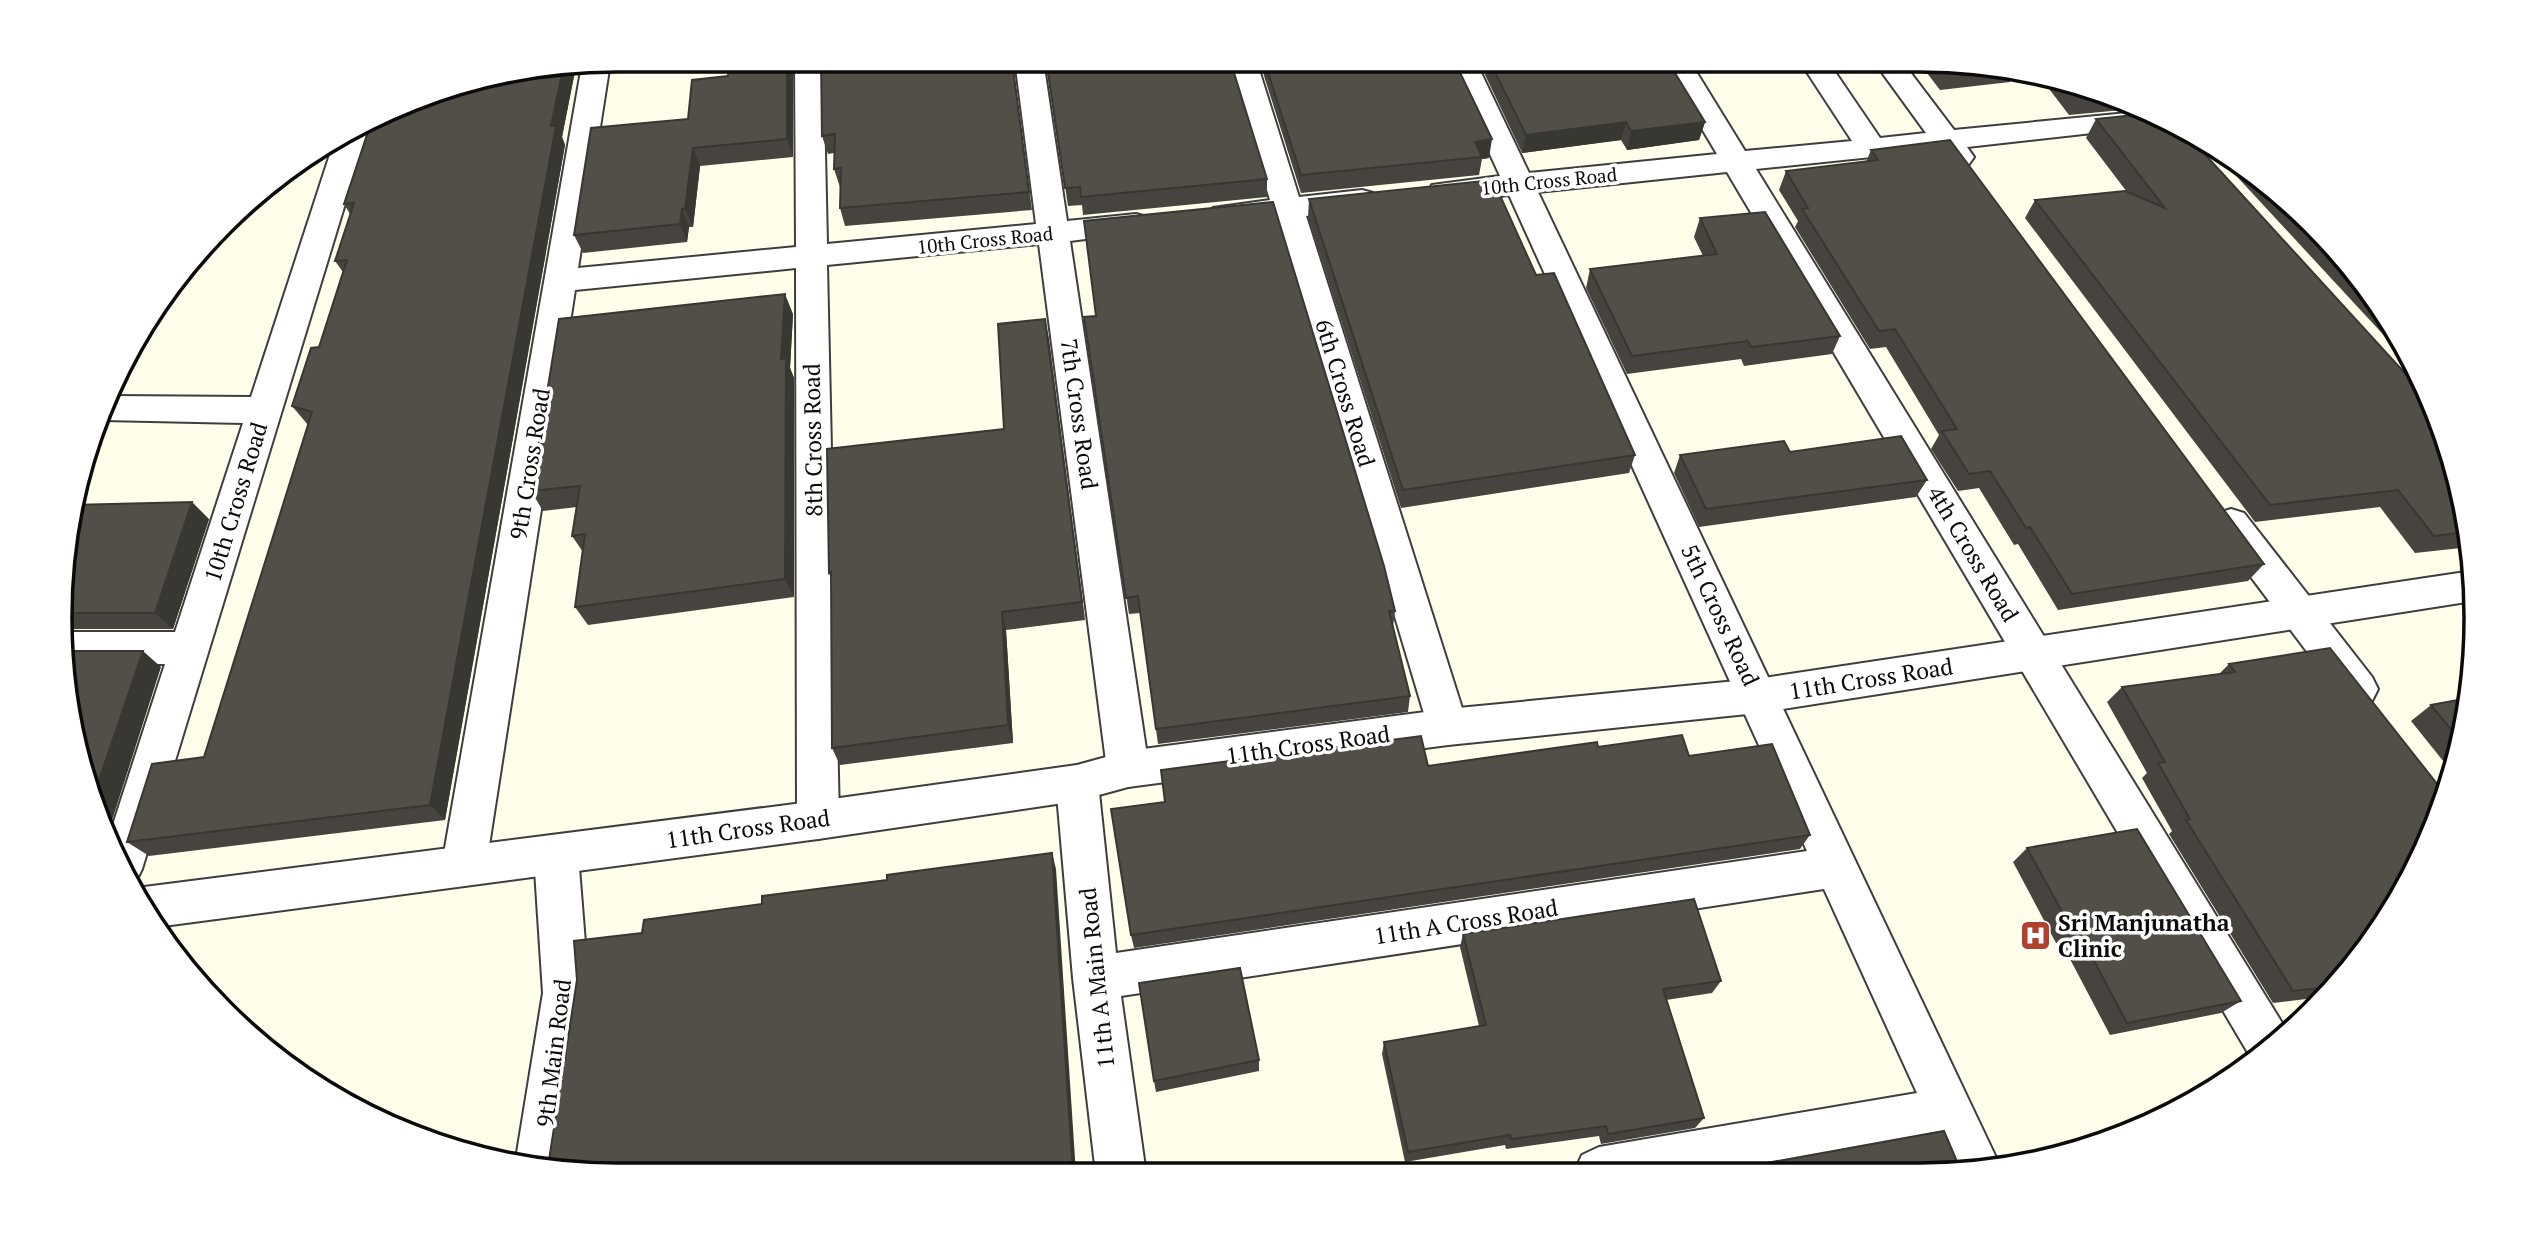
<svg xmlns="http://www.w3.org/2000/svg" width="2536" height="1235" viewBox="0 0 2536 1235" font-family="'PT Serif',serif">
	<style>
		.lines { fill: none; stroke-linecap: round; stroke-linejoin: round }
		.minor-casing { stroke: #3e3e3e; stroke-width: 4 }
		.tertiary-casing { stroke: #3e3e3e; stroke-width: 4 }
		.minor { fill: #fff; fill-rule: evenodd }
		.tertiary { fill: #fff; fill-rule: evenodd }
		.wall { fill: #47433e }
		.shaded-wall { fill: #393732 }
		.building { fill: #524e48; stroke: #393732; stroke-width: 2 }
		.labels { text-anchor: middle; stroke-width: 7; stroke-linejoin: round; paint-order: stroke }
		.far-street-label { font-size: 19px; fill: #0b0b0b; stroke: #fff }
		.street-label { font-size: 23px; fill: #0b0b0b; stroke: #fff }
		.poi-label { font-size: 23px; font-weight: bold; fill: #0b0b0b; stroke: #fff; text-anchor: start }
		.rim { fill: none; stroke: #0b0b0b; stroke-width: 3.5 }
	</style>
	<rect width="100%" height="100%" fill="#fefeea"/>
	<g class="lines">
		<defs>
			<g id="minor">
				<polygon points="795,60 823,60 827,244 1036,224 1015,60 1043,60 1067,221 1136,214 1147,217 1151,224 1147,231 1070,241 1149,769 1143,782 1128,787 1113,782 1107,769 1039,244 827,265 839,820 833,834 818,839 803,834 797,820 796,268 575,290 486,865 479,879 464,885 449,879 442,865 582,65 609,61 610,63 578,268 796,247"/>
				<polygon points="1228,60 1256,60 1299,197 1362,190 1373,193 1377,200 1373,207 1306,216 1468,727 1462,739 1448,745 1434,739 1428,727 1276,219 1224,225 1213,222 1209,215 1213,208 1270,200"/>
				<path d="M1447 60H1475L1529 173 1717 154 1661 60H1689L1745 151 1852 141 1799 60H1827L1880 138 1926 133 1873 60H1901L1954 130 2148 111 2173 124 1967 147 1974 157 1969 164C1953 168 1948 163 1939 150L1756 169 2287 1031 2259 1060 2254 1063 1727 172 1538 192 2001 1168 1953 1171 1937 1137 1742 1172H1574L1582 1155 1599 1147 1917 1093 1824 889 1121 996 1146 1174H1096L1073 978 1056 783 1062 770 1077 765 1092 770 1098 783 1116 953 1807 851 1509 195 1443 202 1432 199 1428 192 1432 185 1500 176Z"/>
				<polygon points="362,130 366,135 142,869 135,883 130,885 117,865 109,837 165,664 66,664 66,632 175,632 243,423 103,420 113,396 251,397 333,145"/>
				<polygon points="2231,509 2244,513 2372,677 2378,689 2372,701 2358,706 2344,701 2218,533 2213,523 2218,513"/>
				<polygon points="556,835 571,841 578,855 589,993 563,1170 515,1165 543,993 534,855 541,841"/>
			</g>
			<polygon id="tertiary" points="2472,571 2473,601 1757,713 1448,745 1128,787 1077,801 818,839 156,927 134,891 144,887 818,801 1077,765 1128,751 1448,709 1757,679"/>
		</defs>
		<use href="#minor" class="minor-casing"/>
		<use href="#tertiary" class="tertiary-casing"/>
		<use href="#minor" class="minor"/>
		<use href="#tertiary" class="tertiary"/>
	</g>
	<g class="wall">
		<polygon points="792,60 793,157 700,166 693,227 689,227 687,242 583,253 574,235 728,76"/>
		<polygon points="1012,60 1032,210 845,226 840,208 840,187 834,169 834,153 828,154 822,136"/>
		<polygon points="1044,60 1230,60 1267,179 1267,197 1083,215 1082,205 1068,206 1046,60"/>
		<polygon points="1259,60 1454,60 1489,158 1482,159 1479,175 1301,193"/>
		<polygon points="1478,60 1667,60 1705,122 1699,140 1627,150 1621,140 1522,153"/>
		<polygon points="1917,60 2016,69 2010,82 1940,90"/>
		<polygon points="576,66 562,137 565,145 445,820 149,856 127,842 204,757 308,425 292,406 319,347 343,272 335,261 350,214 344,204 438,89"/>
		<polygon points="2037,73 2132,102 2143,108 2069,115"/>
		<polygon points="2096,119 2466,509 2470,547 2415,553 2380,507 2255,522 2025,218 2035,200 2127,192 2086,138"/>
		<polygon points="2203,140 2229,154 2313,223 2383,308 2417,371"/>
		<polygon points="1871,150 2264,564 2248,581 2058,610 2018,544 2014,545 1979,488 1958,491 1931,449 1939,435 1886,347 1870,349 1795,227 1798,221 1779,190 1786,171 1866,162"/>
		<polygon points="1309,199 1536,275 1635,455 1629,473 1401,508 1308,217"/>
		<polygon points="1700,218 1840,336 1832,354 1744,366 1741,359 1627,374 1586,288 1590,269 1703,256 1694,237"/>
		<polygon points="793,314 790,368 794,378 794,597 588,625 575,607 583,552 572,536 577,507 543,511 531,491"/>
		<polygon points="1084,317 1395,611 1393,627 1410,696 1408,712 1158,744 1140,613 1129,614"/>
		<polygon points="1045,319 1085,620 1006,630 1013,743 840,765 832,748 831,579 829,573 1004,429"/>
		<polygon points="1790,452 1927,480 1916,497 1699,527 1674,473 1680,455"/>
		<polygon points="70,508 209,519 173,629 66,629"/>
		<polygon points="2229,664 2445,794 2361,957 2311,1008 2306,999 2273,1003 2169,834 2172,831 2142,778 2147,773 2107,702 2122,687 2219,674"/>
		<polygon points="2431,705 2466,727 2452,772 2411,721"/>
		<polygon points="1598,747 1689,756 1810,835 1800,849 1134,948 1131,935"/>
		<polygon points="2027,848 2241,1001 2221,1013 2110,1035 2061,942 2056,943 2013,862"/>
		<polygon points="1056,869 617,1175 525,1166 546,1163 549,1160 642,933"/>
		<polygon points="1463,934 1721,981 1712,993 1666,1000 1704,1118 1695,1128 1601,1144 1599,1136 1506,1149 1505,1145 1405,1162 1382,1054 1384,1042 1479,1026 1460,947"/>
		<polygon points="1259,1060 1259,1071 1156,1092 1154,1081"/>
		<polygon points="1618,1165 1722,1171 1961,1171 1612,1172"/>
	</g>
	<g class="shaded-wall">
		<polygon points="787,60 793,60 793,157 787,139"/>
		<polygon points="576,66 562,137 565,145 445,820 430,805 551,126 563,69"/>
		<polygon points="1626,122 1621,140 1522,153 1526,135"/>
		<polygon points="1705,122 1699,140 1627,150 1631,131"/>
		<polygon points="1492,139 1489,158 1482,159 1475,142"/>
		<polygon points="693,148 700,166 693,227 685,209"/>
		<polygon points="682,209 689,227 687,242 680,224"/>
		<polygon points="785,294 793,314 790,368 794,378 794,597 785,579 781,359"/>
		<polygon points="1045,319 1049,339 1085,620 1082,602"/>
		<polygon points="192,502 209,519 173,629 155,613"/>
		<polygon points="1002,612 1006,630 1013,743 1008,725"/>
		<polygon points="143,651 161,667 108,833 95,792"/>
		<polygon points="1052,853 1056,869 1076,1174 1073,1174"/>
	</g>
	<g class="building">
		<polygon points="729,60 787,60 787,139 693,148 685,209 682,209 680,224 574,235 591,128 688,119 692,80 728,76"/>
		<polygon points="821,60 1012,60 1029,192 840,208 841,168 834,169 835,134 822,136"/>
		<polygon points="1046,60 1230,60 1267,179 1081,197 1080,187 1065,188"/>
		<polygon points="1264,60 1454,60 1492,139 1475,142 1482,157 1301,175"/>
		<polygon points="1489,60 1667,60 1705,122 1631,131 1626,122 1526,135"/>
		<polygon points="1941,62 1990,67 1949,71"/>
		<polygon points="563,69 551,126 556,126 430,805 127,842 152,764 204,757 312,412 292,406 311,348 319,347 347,260 335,261 354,203 344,204 370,126 438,89"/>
		<polygon points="2068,83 2106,94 2079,97"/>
		<polygon points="2153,113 2181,128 2434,405 2466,509 2468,532 2434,536 2398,490 2270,505 2035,200 2125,191 2165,208 2096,119"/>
		<polygon points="1950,140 2264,564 2072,594 2030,527 2026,528 1990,471 1969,474 1942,431 1957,429 1895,329 1879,331 1802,209 1808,208 1786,171 1878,160 1871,150"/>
		<polygon points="1493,180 1536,275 1554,273 1635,455 1403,490 1309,199"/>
		<polygon points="1273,202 1384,566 1395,611 1389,611 1410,696 1156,729 1138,596 1126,598 1084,317 1096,316 1084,221"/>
		<polygon points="1765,212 1840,336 1751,347 1748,341 1632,356 1590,269 1717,254 1700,218"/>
		<polygon points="2303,214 2313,223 2330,243"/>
		<polygon points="785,294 781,359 786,358 785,579 575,607 585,534 572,536 580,486 531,491 559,319"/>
		<polygon points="1045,319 1082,602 1002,612 1008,725 832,748 831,572 829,573 827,449 1004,429 998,324"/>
		<polygon points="1901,436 1927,480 1706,509 1680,455 1784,441 1790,452"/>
		<polygon points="192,502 155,613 67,613 70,508 71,505"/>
		<polygon points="2330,648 2445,794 2434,831 2361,957 2329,990 2327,987 2293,991 2186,820 2190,819 2158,763 2165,762 2122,687 2235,672 2229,664"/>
		<polygon points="66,651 143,651 95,792 64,691"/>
		<polygon points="2469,698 2466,727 2461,742 2431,705"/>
		<polygon points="1682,735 1689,756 1772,744 1810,835 1131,935 1111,809 1165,802 1161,770 1421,736 1428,766 1597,742 1598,747"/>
		<polygon points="2137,829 2241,1001 2127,1023 2077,929 2072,930 2027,848"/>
		<polygon points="1052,853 1073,1174 617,1175 607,1175 608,1171 592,1173 525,1166 526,1160 546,1163 549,1160 577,980 574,941 642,933 644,920 762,904 762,896 887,880 887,875"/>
		<polygon points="1694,899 1721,981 1663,989 1704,1118 1608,1134 1606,1126 1511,1139 1510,1135 1408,1152 1384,1042 1486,1025 1463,934"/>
		<polygon points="1240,968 1259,1060 1154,1081 1139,983"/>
		<polygon points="1944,1131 1961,1171 1620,1172 1618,1165 1720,1165 1722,1171"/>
	</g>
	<defs>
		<symbol id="hospital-square" viewBox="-11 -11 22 22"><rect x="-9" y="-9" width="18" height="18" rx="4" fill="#b1402d" stroke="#fff"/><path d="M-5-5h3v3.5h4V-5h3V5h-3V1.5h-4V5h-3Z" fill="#fff"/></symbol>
	</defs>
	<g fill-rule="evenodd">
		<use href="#hospital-square" x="2018" y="918" width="35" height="35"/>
	</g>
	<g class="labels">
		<g class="far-street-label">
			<text transform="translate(1549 181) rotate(-6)" y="7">10th Cross Road</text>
			<text transform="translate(985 240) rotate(-6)" y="7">10th Cross Road</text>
		</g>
		<g class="street-label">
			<text transform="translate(1345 393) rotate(73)" y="8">6th Cross Road</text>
			<text transform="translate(1079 414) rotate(82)" y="8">7th Cross Road</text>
			<text transform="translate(813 440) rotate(-91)" y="8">8th Cross Road</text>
			<text transform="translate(530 464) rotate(-81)" y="8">9th Cross Road</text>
			<text transform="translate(236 502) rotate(-73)" y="8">10th Cross Road</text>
			<text transform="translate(1973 554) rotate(59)" y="8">4th Cross Road</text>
			<text transform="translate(1720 615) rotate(65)" y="8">5th Cross Road</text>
			<text transform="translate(1871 679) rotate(-9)" y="8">11th Cross Road</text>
			<text transform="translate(1308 745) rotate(-8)" y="8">11th Cross Road</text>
			<text transform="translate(748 829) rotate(-8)" y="8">11th Cross Road</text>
			<text transform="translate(1466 922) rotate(-9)" y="8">11th A Cross Road</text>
			<text transform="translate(1097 978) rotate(-96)" y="8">11th A Main Road</text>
			<text transform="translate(554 1053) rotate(-83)" y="8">9th Main Road</text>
		</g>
		<g class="poi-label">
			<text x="2058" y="931">Sri Manjunatha<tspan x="2058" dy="26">Clinic</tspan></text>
		</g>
	</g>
	<path d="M0 0H2536V1235H0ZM617 72H1919A545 545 0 0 1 2464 617V618A545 545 0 0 1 1919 1163H617A545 545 0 0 1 72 618V617A545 545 0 0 1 617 72Z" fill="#fff" fill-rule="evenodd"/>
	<path class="rim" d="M617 72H1919A545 545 0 0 1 2464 617V618A545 545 0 0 1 1919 1163H617A545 545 0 0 1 72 618V617A545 545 0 0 1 617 72Z"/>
</svg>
